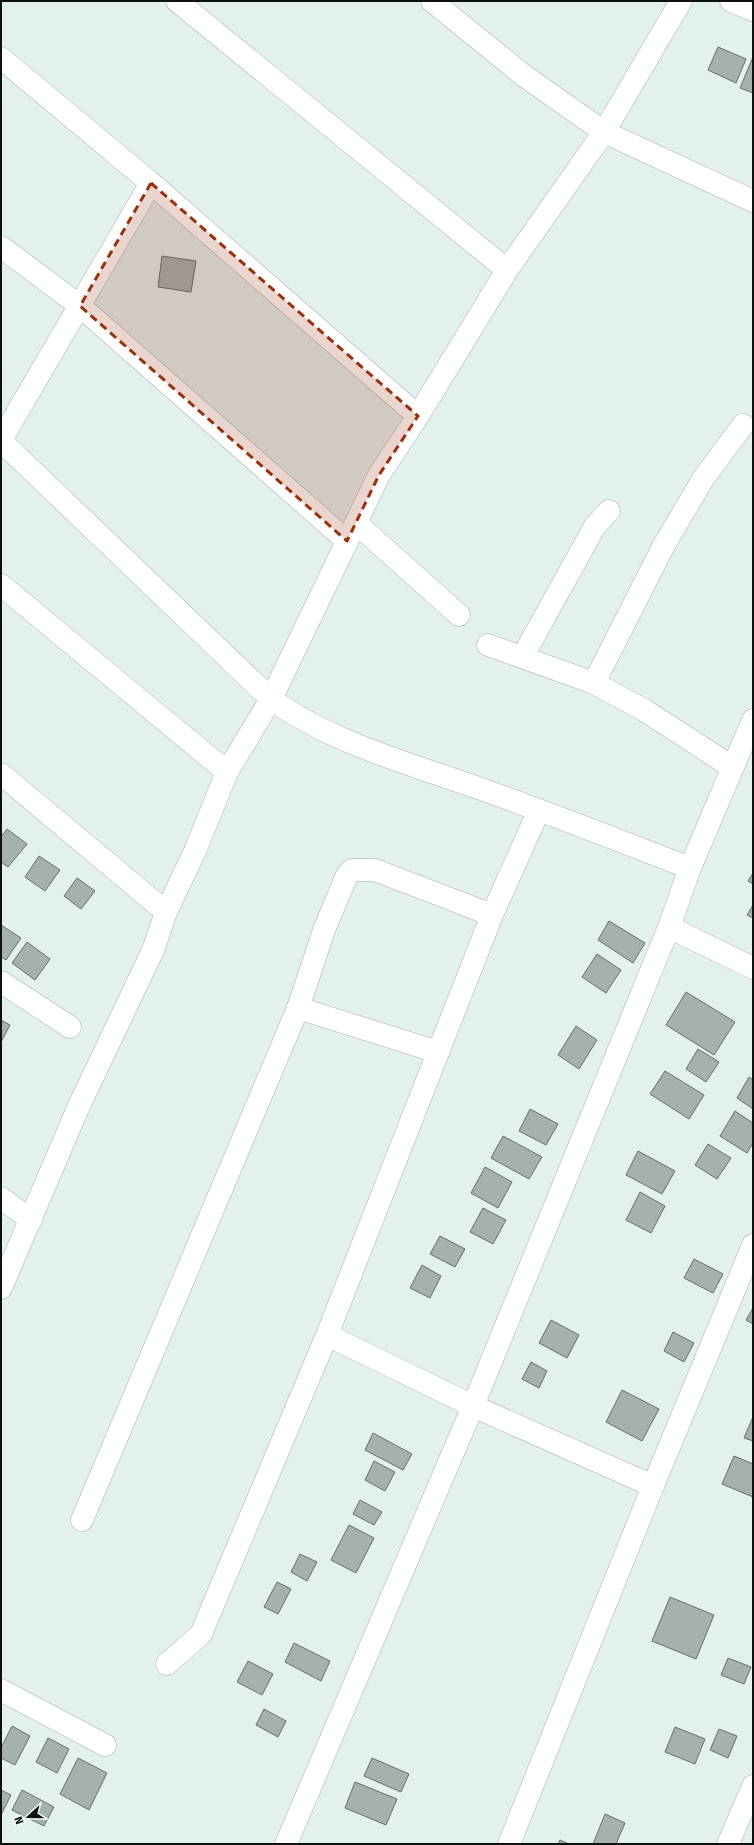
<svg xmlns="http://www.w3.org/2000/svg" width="754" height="1845" viewBox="0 0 754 1845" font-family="'Fira Sans',sans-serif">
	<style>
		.building { fill: #a4b1af; stroke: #636f6e }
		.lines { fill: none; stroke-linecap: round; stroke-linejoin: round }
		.minor-casing { stroke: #a5b2b0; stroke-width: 23 }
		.minor { stroke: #fff; stroke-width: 22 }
		.marked { fill: #98310e; fill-opacity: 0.2; stroke: #98310e; stroke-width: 3; stroke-dasharray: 8 5; stroke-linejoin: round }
	</style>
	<rect width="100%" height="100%" fill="#e2f0ee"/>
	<g class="building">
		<polygon points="718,47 746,59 736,83 708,70"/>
		<polygon points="753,57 753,93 740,88"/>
		<polygon points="162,256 196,261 191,292 158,287"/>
		<polygon points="7,829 27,844 8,867 1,862 1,837"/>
		<polygon points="39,856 60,870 45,891 25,877"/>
		<polygon points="753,873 753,884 748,881"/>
		<polygon points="77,878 95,891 81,909 64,896"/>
		<polygon points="753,905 753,918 747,915"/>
		<polygon points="609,921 645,943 633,963 598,940"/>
		<polygon points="1,925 21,938 6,960 1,957"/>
		<polygon points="27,942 50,959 35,980 12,963"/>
		<polygon points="597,954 621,970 606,993 582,977"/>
		<polygon points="686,992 735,1022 714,1055 666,1025"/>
		<polygon points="1,1020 10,1025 1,1042"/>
		<polygon points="576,1026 597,1040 579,1069 558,1055"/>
		<polygon points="698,1049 719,1062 706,1082 686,1069"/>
		<polygon points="665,1071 704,1095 689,1119 650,1094"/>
		<polygon points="749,1077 753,1080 753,1109 737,1098"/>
		<polygon points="530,1109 558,1124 546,1145 519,1131"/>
		<polygon points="735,1111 753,1123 753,1143 747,1153 720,1136"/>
		<polygon points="503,1136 542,1157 529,1179 491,1158"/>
		<polygon points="708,1144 731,1158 717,1179 695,1165"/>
		<polygon points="638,1151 675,1171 662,1194 626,1175"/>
		<polygon points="485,1167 512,1182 498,1208 471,1193"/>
		<polygon points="640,1192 665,1206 651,1233 626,1220"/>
		<polygon points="483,1208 506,1220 493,1244 470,1232"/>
		<polygon points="440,1236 465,1249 455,1267 430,1254"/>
		<polygon points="694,1259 723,1274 713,1293 684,1278"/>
		<polygon points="422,1265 441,1276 430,1298 410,1288"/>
		<polygon points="753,1308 753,1324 746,1320"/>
		<polygon points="551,1320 579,1335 567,1358 539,1343"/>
		<polygon points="673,1332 694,1343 684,1362 664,1351"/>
		<polygon points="531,1362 547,1371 539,1388 522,1379"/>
		<polygon points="622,1390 659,1409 642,1441 606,1422"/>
		<polygon points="753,1417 753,1441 744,1438"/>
		<polygon points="373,1433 412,1454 403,1470 365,1450"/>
		<polygon points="734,1456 753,1464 753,1497 722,1484"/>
		<polygon points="374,1461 395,1472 385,1491 365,1480"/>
		<polygon points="360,1500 382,1512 374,1525 353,1514"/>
		<polygon points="349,1525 374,1538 356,1573 331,1560"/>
		<polygon points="300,1554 317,1562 307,1581 291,1572"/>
		<polygon points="277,1582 291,1589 278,1614 264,1607"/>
		<polygon points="670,1597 714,1615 696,1659 652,1641"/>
		<polygon points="294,1643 330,1661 321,1681 285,1662"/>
		<polygon points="728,1658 751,1667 744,1684 721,1675"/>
		<polygon points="248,1661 273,1674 262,1695 237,1682"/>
		<polygon points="264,1709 286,1721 278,1737 256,1725"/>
		<polygon points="12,1726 30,1736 15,1765 1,1758 1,1748"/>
		<polygon points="675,1727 705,1739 695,1764 665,1752"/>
		<polygon points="719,1729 737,1736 728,1758 710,1750"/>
		<polygon points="48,1738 69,1749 57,1773 36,1762"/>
		<polygon points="78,1758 107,1773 89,1810 60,1794"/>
		<polygon points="372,1758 409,1774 401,1792 364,1776"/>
		<polygon points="355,1782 397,1799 386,1825 345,1808"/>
		<polygon points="1,1790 11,1795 1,1815"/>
		<polygon points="22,1790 54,1807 44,1826 12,1810"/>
		<polygon points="605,1814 625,1823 616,1844 593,1844"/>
		<polygon points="560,1840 569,1844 558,1844"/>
	</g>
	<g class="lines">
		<defs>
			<g id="minor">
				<polyline points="177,1 507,270"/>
				<polyline points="432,1 523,75 604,132 753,201"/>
				<polyline points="731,1 753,10"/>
				<polyline points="1,58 151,183 418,416"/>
				<polyline points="1,247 80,306 347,541"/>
				<polyline points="1,440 151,183"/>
				<path d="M1 441 271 699C332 743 408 763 478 788 549 813 620 841 690 868"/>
				<polyline points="356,523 459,615"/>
				<polyline points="1,585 227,772"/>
				<polyline points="488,645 594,683 644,710 732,767"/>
				<polyline points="523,656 595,526 609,511"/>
				<polyline points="594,683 663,547 703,479 743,425"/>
				<polyline points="1,774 166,912"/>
				<polyline points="669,927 753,968"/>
				<polyline points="1,982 70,1027"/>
				<polyline points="298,1008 438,1052"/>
				<polyline points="1,1198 31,1220"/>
				<polyline points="1,1288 78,1108 154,948 166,912 195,851 227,772 271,699 379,475 418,416 507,270 604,132 681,1"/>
				<polyline points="327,1335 473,1406 653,1486"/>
				<polyline points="82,1520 298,1008 324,930 347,875 352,870 375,870 492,915"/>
				<polyline points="167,1664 201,1634 327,1335 492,915 539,810"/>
				<polyline points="1,1690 105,1745"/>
				<polyline points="286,1844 473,1406 669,927 690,868 753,720"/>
				<polyline points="509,1844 653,1486 753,1245"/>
				<polyline points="728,1844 753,1786"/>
			</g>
		</defs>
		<use href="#minor" class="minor-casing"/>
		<use href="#minor" class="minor"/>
	</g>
	<path class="marked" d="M151 183 418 416 379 475 347 541 80 306Z"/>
	<rect width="754" height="1845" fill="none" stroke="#0d1211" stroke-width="4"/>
	<g transform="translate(28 1817) rotate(249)" stroke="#effdfb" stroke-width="3" paint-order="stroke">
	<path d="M0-3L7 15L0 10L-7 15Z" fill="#0d1211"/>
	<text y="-6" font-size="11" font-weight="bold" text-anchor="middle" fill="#0d1211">N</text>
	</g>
</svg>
